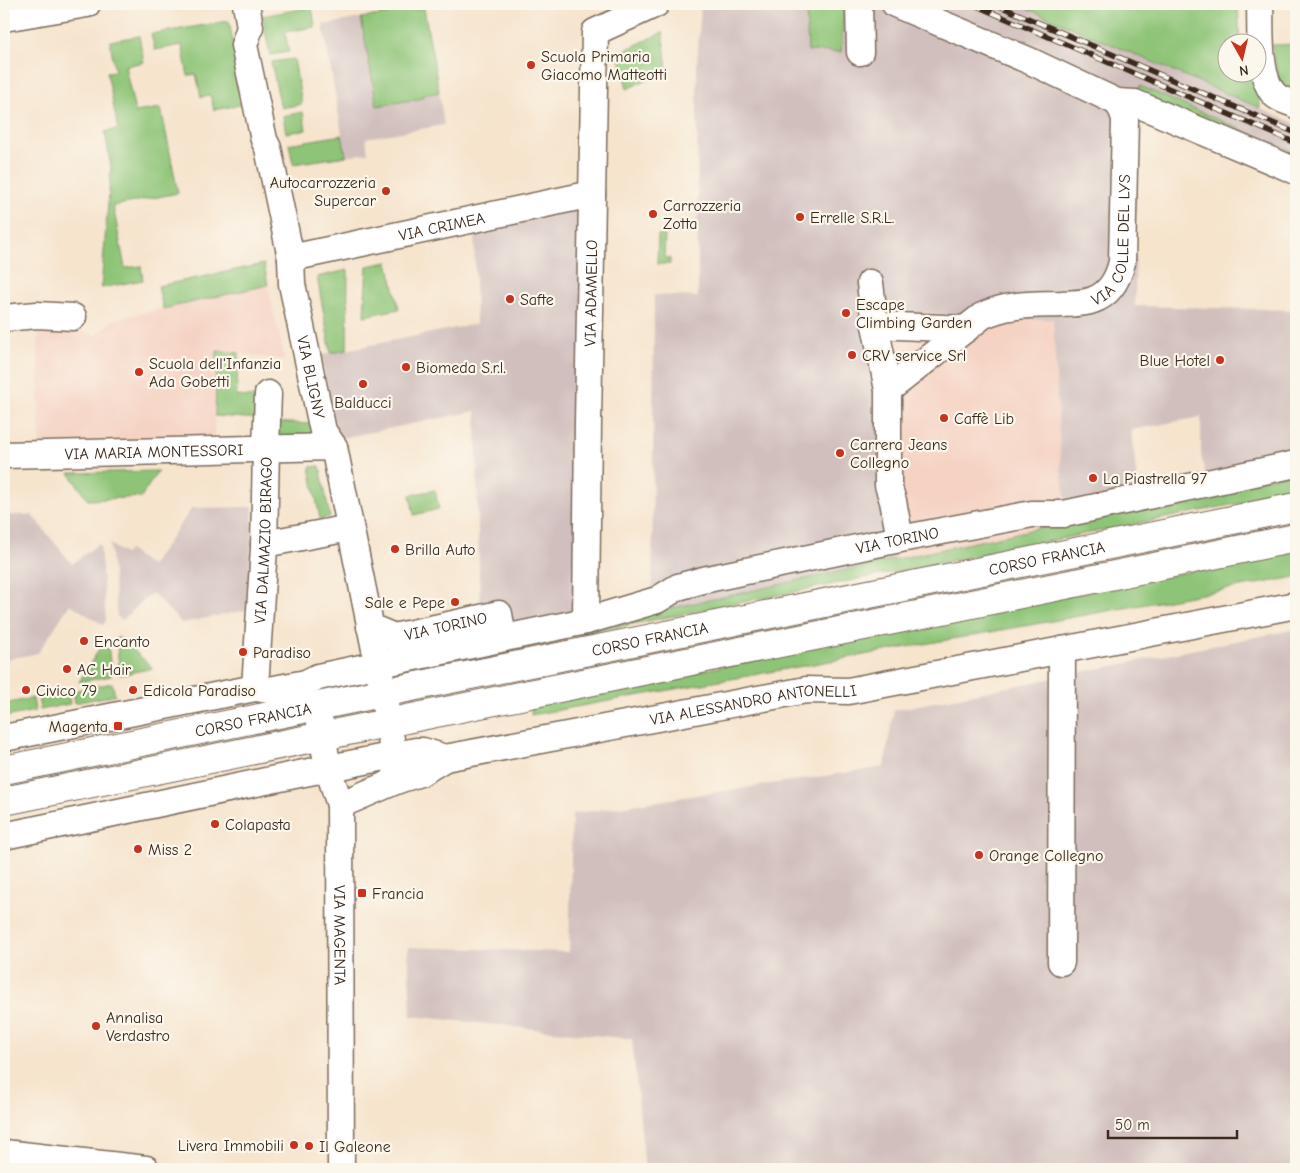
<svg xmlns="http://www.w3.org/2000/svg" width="1300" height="1173" viewBox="0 0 1300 1173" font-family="'Comic Neue',sans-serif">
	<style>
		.built { fill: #f5d2c2 }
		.industrial { fill: #d1bfbd }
		.green { fill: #8ec477; stroke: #64774a }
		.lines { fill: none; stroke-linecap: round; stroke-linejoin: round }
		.minor-casing { stroke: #7c6b5b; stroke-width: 29 }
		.major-casing { stroke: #7c6b5b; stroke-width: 30 }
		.minor { stroke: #fff; stroke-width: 26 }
		.major { stroke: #fff; stroke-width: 28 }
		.rail-casing { stroke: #3b2a1e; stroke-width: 5.5 }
		.rail { stroke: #fbf7ec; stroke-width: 4; stroke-dasharray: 11; stroke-linecap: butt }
		.poi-dot { fill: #c8321e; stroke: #fbf7ec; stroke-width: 2 }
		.labels { text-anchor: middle; stroke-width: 4.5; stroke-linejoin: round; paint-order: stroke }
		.poi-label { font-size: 16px; fill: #3b2a1e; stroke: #fbf7ec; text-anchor: start }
		.street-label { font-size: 16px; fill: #3b2a1e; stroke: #fbf7ec }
	</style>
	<rect width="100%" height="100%" fill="#fbf7ec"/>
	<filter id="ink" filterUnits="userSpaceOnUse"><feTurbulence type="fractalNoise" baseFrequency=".02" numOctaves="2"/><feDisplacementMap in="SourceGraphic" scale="10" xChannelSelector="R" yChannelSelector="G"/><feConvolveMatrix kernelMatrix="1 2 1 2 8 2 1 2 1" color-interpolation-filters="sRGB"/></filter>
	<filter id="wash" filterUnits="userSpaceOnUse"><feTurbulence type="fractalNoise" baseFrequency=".0096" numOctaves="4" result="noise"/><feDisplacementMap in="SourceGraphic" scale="20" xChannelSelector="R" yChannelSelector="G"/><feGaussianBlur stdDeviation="1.12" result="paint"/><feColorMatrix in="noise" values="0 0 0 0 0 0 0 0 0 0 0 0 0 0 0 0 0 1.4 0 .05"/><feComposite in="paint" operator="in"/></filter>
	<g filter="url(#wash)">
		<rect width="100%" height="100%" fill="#f6e4cd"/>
		<g class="built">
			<polygon points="268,285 285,360 217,351 214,441 40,444 38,331 71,326 95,336 112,320"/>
			<polygon points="866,311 997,316 1004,313 1020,319 1053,319 1061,471 1067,509 1067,522 895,560 882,505"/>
		</g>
		<g class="industrial">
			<polygon points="701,4 1017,4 1296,124 1296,153 1140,86 1137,93 1135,306 1296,310 1296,472 1209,491 1201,455 1201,417 1131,430 1138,488 1067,509 1061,471 1053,319 1020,319 1004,313 997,316 867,311 880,407 882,505 895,560 652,613 654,295 698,297 697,64"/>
			<polygon points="361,18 377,106 423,98 423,95 439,92 444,125 366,138 368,153 346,156 323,25"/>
			<polygon points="589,199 583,628 563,638 529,660 482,669 478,531 476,411 337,439 321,355 476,324 474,223"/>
			<polygon points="253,507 248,610 182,623 152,593 122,620 117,616 110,544 125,554 129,550 151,566 192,508"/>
			<polygon points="4,515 32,515 72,564 98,544 100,545 106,621 103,625 70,604 38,653 4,660"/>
			<polygon points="1296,629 1296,1169 645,1169 632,1039 411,1016 408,947 569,952 572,814 884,767 894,710"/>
		</g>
		<g class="green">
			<polygon points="806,4 837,4 841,5 844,10 841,52 808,51"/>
			<polygon points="1017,4 1238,4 1240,42 1228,42 1228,72 1258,72 1258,68 1260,108"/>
			<polygon points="312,7 315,27 285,32 289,52 270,55 262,16"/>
			<polygon points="424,8 439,92 423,95 423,98 377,106 361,18"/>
			<polygon points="229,21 245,104 214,110 210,95 201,97 196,74 188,76 182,45 155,50 151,34"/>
			<polygon points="663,32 667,70 627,89 619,53"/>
			<polygon points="139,36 144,62 125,66 135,112 161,108 178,193 113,206 125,268 141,266 143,280 101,288 111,167 105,132 118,129 107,72 115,71 110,41"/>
			<polygon points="1296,44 1296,98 1281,92 1272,45"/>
			<polygon points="294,59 302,104 281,108 271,62"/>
			<polygon points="1140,86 1296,153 1296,164 1137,93"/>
			<polygon points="303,112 306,130 286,133 283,116"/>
			<polygon points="342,135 346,156 293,164 289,144"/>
			<polygon points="658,235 665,235 664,258 670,258 670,264 657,264"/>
			<polygon points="388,262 399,309 364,316 367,266"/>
			<polygon points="264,264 268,285 163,309 158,286"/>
			<polygon points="348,270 347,350 331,353 317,277"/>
			<polygon points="217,351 239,353 236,396 263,398 261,419 215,416"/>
			<polygon points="270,422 311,424 315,443 269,445"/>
			<polygon points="320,466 330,517 320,519 310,467"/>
			<polygon points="158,471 141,497 88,500 69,473"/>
			<polygon points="1296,472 1296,492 563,638 590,626"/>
			<polygon points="435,490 439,509 414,515 410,495"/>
			<polygon points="1296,550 1296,577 531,715 532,705"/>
			<polygon points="116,638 120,638 153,668 120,675"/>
			<polygon points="108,640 111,676 79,682 104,641"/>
			<polygon points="112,683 115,695 75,703 73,691"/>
			<polygon points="68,692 70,704 40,710 38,697"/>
			<polygon points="33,698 35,711 5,717 4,704"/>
		</g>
	</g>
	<g filter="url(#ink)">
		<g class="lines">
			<defs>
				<g id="minor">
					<path id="s1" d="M246 4 250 27 244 45 264 140 268 148 291 258 292 284 323 431 334 447 378 664 398 780"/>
					<polyline points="859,4 860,52"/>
					<polyline points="895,4 1030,61 1117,102 1135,103 1296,171"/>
					<path d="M1260 4C1261 28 1257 77 1275 95 1280 100 1290 102 1296 105"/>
					<polyline points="4,18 87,4"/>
					<path id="s2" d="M291 258 592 194"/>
					<polyline points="870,283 875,325 888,390 888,485 893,501 900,539"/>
					<polyline points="4,318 37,315 73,317"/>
					<polyline points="875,325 966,329"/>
					<path id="s3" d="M888 390 982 316C1007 303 1035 305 1062 304 1072 303 1083 304 1093 300 1110 294 1118 279 1122 262L1125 119 1122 110 1117 102"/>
					<path id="s4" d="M4 455 334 447"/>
					<polyline points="264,544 350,528"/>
					<path id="s5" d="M586 621 588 422 595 32 656 4"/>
					<path id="s6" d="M370 627 394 637 499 614 503 638"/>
					<path id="s7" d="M255 688 264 548 266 448 268 394"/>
					<path id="s8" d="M317 706 328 768 340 805 341 1169"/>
					<path id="s9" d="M4 738 255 688 269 690 306 683 318 677 586 621 657 600 678 587 703 580 900 539 1032 514H1064L1296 464"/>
					<polyline points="340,805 398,780 420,773 445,758"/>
					<path id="s10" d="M4 836 304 773 416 751H423L445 758 806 690 848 691 1296 605"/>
					<polyline points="1061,962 1062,650"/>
					<polyline points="4,1153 146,1169"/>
				</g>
				<g id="major">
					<path id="s11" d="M4 770 1296 507"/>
					<polyline points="4,801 1296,538"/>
				</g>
			</defs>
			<use href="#minor" class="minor-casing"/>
			<use href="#major" class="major-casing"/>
			<use href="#minor" class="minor"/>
			<use href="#major" class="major"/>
			<defs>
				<g id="rail">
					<polyline points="972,4 1296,143"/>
					<polyline points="995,4 1296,133"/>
				</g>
			</defs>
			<use href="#rail" class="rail-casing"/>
			<use href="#rail" class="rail"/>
		</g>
	</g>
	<g class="poi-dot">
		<circle cx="531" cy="65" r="5"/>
		<circle cx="386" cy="191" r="5"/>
		<circle cx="653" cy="214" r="5"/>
		<circle cx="800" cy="217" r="5"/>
		<circle cx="510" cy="299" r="5"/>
		<circle cx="846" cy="313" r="5"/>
		<circle cx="852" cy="355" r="5"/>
		<circle cx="1220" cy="360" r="5"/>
		<circle cx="406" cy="367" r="5"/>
		<circle cx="139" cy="372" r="5"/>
		<circle cx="363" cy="384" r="5"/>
		<circle cx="944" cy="418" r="5"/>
		<circle cx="840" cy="453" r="5"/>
		<circle cx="1093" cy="478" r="5"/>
		<circle cx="395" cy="549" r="5"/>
		<circle cx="455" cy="602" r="5"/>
		<circle cx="84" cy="641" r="5"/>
		<circle cx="243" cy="652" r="5"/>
		<circle cx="67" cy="669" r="5"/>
		<circle cx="26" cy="690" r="5"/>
		<circle cx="133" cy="690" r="5"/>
		<rect x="113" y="721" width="10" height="10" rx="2.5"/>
		<circle cx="215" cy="824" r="5"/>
		<circle cx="138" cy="849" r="5"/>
		<circle cx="979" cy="855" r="5"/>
		<rect x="357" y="888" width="10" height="10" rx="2.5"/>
		<circle cx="96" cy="1026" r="5"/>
		<circle cx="294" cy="1145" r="5"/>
		<circle cx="309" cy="1146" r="5"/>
	</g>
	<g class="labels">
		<g class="poi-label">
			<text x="541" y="62">Scuola Primaria<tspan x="541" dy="18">Giacomo Matteotti</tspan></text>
			<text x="376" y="188" text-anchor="end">Autocarrozzeria<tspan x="376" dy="18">Supercar</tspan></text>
			<text x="663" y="211">Carrozzeria<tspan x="663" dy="18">Zotta</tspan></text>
			<text x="810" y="223">Errelle S.R.L.</text>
			<text x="520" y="305">Safte</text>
			<text x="856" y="310">Escape<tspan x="856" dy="18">Climbing Garden</tspan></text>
			<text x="862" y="361">CRV service Srl</text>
			<text x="1210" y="366" text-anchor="end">Blue Hotel</text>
			<text x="149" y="369">Scuola dell'Infanzia<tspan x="149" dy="18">Ada Gobetti</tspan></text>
			<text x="416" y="373">Biomeda S.r.l.</text>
			<text x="363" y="408" text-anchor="middle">Balducci</text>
			<text x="954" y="424">Caffè Lib</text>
			<text x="850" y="450">Carrera Jeans<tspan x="850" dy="18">Collegno</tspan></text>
			<text x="1103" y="484">La Piastrella 97</text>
			<text x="405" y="555">Brilla Auto</text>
			<text x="445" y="608" text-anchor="end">Sale e Pepe</text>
			<text x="94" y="647">Encanto</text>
			<text x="253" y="658">Paradiso</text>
			<text x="77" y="675">AC Hair</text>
			<text x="36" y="696">Civico 79</text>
			<text x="143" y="696">Edicola Paradiso</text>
			<text x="108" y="732" text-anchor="end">Magenta</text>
			<text x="225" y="830">Colapasta</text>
			<text x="148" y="855">Miss 2</text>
			<text x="989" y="861">Orange Collegno</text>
			<text x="372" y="899">Francia</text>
			<text x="106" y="1023">Annalisa<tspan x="106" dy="18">Verdastro</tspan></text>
			<text x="284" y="1151" text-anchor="end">Livera Immobili</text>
			<text x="319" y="1152">Il Galeone</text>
		</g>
		<g class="street-label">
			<text dy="6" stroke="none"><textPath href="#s2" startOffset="154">VIA CRIMEA</textPath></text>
			<text dy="6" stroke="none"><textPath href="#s3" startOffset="301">VIA COLLE DEL LYS</textPath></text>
			<text dy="6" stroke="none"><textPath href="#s5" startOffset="328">VIA ADAMELLO</textPath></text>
			<text dy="6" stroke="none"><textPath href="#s1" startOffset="382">VIA BLIGNY</textPath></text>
			<text dy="6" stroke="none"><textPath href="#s4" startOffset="150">VIA MARIA MONTESSORI</textPath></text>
			<text dy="6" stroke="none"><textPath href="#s9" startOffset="918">VIA TORINO</textPath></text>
			<text dy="6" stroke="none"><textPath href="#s7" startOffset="148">VIA DALMAZIO BIRAGO</textPath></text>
			<text dy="6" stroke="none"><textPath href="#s11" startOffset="1064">CORSO FRANCIA</textPath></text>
			<text dy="6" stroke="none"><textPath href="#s6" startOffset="79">VIA TORINO</textPath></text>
			<text dy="6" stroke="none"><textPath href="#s11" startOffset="659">CORSO FRANCIA</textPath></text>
			<text dy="6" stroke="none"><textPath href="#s10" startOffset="764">VIA ALESSANDRO ANTONELLI</textPath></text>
			<text dy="6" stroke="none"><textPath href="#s11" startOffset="254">CORSO FRANCIA</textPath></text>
			<text dy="6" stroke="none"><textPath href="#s8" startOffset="232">VIA MAGENTA</textPath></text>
		</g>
	</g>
	<rect width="1300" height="1173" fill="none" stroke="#fbf7ec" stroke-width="20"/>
	<g transform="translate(1242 58) rotate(172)"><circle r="24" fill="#fbf7ec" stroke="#aea59a"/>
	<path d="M0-4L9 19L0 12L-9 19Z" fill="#c8321e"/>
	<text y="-8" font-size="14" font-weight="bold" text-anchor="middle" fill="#3b2a1e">N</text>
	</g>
	<path d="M1108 1130v8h129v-8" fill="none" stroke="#3b2a1e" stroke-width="2.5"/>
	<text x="1115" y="1130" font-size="15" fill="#3b2a1e" stroke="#fbf7ec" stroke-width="4" paint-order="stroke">50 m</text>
</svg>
